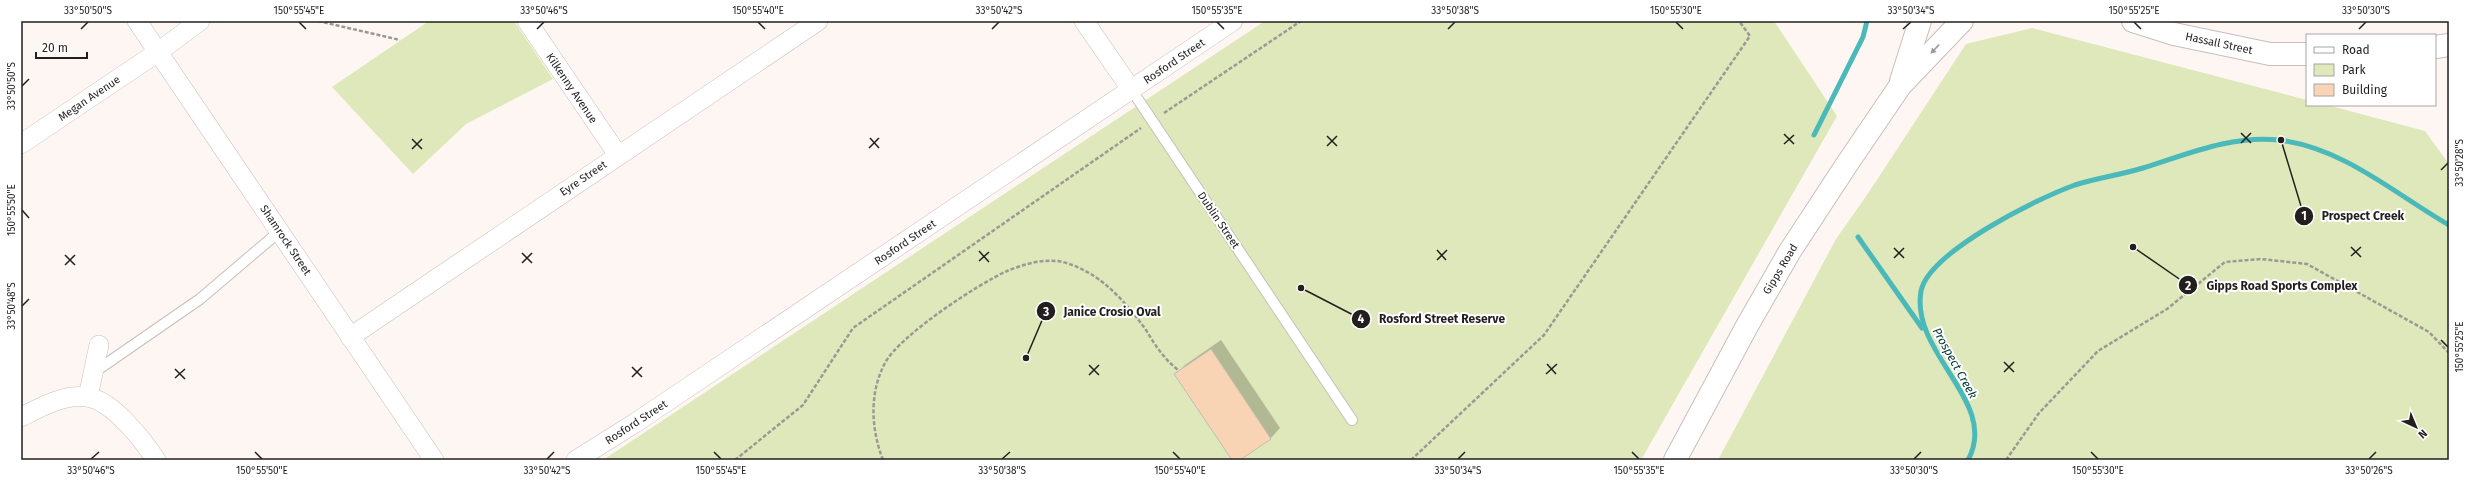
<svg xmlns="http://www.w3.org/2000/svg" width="2470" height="481" viewBox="0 0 2470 481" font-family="'Fira Sans',sans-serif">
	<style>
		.green { fill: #dee8ba }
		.shadow { fill: #0003 }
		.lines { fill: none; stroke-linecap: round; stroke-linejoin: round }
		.stream { stroke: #4bb9ba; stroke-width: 5 }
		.building { fill: #f9d4b4; stroke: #c2bcb6 }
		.service-casing { stroke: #c7bfbc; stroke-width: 12 }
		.minor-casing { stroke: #c7bfbc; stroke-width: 20 }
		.secondary-casing { stroke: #c7bfbc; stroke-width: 24 }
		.path { stroke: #9e9895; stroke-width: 2.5; stroke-dasharray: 4 2; stroke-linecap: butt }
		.service { stroke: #fff; stroke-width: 10 }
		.minor { stroke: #fff; stroke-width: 19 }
		.secondary { stroke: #fff; stroke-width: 22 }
		.oneway { fill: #9c9a9a }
		.ticks { fill: none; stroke: #221f1e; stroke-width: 1.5 }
		.labels { text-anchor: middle; stroke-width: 4; stroke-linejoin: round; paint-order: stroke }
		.street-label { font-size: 11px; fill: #221f1e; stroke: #fff }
		.water-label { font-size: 12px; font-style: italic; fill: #003737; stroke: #fff }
		.leader { fill: none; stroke: #221f1e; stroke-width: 1.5 }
		.callout-dot { fill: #221f1e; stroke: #fff; stroke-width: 1.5 }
		.mark-label { font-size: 12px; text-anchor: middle; font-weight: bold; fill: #fff }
		.callout-label { font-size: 12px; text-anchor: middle; font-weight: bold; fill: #221f1e; stroke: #fff; stroke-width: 4; stroke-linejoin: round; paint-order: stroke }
		.neatline { fill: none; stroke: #221f1e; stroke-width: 1.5 }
		.ticks-label { font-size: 10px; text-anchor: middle; fill: #221f1e }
	</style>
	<rect width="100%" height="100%" fill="#fef6f2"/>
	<g class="green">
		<polygon points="429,21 514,21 553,79 466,124 413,174 332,87"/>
		<polygon points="1265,21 1774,21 1837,116 1641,460 603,460"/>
		<polygon points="2032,28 2307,100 2307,105 2327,105 2425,131 2449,164 2449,460 1718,460 1836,239 1867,195 1966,44"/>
	</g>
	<polygon class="shadow" points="1221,340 1280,428 1271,438 1239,460 1234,460 1176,374 1185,365"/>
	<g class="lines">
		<g class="stream">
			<polyline points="1814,135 1863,37 1867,21"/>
			<polyline points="1858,237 1922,328"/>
			<path d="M1968 460C2000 402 1910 354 1921 291 1929 252 2038 198 2075 185 2097 178 2120 175 2143 168 2188 154 2231 135 2279 140 2344 148 2395 194 2449 225"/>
		</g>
	</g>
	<polygon class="building" points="1211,349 1271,439 1240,460 1232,460 1174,374"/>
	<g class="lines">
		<defs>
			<g id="service">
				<polyline points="1131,89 1352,420"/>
				<polyline points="93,373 200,299 280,231"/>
			</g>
			<g id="minor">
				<polyline points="137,21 434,460"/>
				<polyline points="527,21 618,155"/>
				<polyline points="1084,21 1131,89"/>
				<polyline points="21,144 158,52 200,21"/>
				<polyline points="350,337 818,21"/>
				<polyline points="88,397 99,345"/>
				<path d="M21 417C41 407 64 394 87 397 112 400 143 440 156 460"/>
				<polyline points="576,460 635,423 1233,21"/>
			</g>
			<g id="secondary">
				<polyline points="2133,21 2174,34 2270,54 2307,54"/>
				<polyline points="2435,47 2449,45"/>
				<polyline points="1901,81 1920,21"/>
				<polyline points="1675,460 1747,326 1790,251 1847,164 1900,86 1962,21"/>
			</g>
		</defs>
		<use href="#service" class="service-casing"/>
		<use href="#minor" class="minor-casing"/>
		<use href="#secondary" class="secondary-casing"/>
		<g class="path">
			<polyline points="318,21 400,40"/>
			<polyline points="1164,113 1301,21"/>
			<polyline points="735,460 803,405 853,328 1141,128"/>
			<path d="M883 460C871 429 869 393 885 363 899 336 978 284 1007 271 1024 264 1045 258 1063 262 1100 272 1125 301 1146 330 1155 345 1164 359 1178 370"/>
			<polyline points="1411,460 1544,335 1750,36 1739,21"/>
			<polyline points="2006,460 2039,413 2098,351 2167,309 2225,262 2261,259 2307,264 2429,332 2449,353"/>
		</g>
		<use href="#service" class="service"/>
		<use href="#minor" class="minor"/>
		<use href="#secondary" class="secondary"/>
	</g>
	<defs><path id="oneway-solid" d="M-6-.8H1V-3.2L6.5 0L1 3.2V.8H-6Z"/></defs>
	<use class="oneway" href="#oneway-solid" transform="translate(1935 49) rotate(133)"/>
	<path class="ticks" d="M299 22 306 29M758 22 765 29M1217 22 1224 29M1676 22 1683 29M2134 22 2141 29M81 29 88 22M537 29 544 22M992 29 999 22M1448 29 1455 22M1903 29 1911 22M2359 29 2366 22M22 86 29 79M2241 133 2251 143M1784 134 1794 144M1327 136 1337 146M870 138 879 148M412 139 422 149M2241 143 2251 133M1784 144 1794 135M1327 146 1337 136M869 148 879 138M412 149 422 139M2441 170 2448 163M22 210 29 218M2351 247 2361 257M1894 248 1904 258M1437 250 1446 260M979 251 989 262M522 253 532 263M65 255 75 265M2351 256 2361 247M1894 258 1904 248M1437 260 1447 250M979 261 989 252M522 263 532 253M65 265 75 255M22 306 29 299M2441 340 2448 347M2004 362 2014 372M1547 364 1556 374M1089 365 1099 375M632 367 642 377M175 369 185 379M2004 372 2014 362M1546 374 1557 364M1089 375 1099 365M632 377 642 367M175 378 185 369M255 452 262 459M714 452 721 459M1173 452 1180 459M1632 452 1639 459M2091 452 2098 459M91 459 99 452M547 459 554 452M1002 459 1010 452M1458 459 1465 452M1914 459 1921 452M2369 459 2376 452"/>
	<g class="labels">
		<g class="street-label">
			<text transform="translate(2219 43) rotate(12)" y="4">Hassall Street</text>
			<text transform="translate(1174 61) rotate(-34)" y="4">Rosford Street</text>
			<text transform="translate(572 88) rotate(56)" y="4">Kilkenny Avenue</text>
			<text transform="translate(89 98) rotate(-34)" y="4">Megan Avenue</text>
			<text transform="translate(583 178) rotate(-34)" y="4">Eyre Street</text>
			<text transform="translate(1219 220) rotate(56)" y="4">Dublin Street</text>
			<text transform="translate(286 240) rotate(56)" y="4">Shamrock Street</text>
			<text transform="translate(905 242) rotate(-34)" y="4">Rosford Street</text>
			<text transform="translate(1780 269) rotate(-59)" y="4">Gipps Road</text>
			<text transform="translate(636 422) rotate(-33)" y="4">Rosford Street</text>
		</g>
		<g class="water-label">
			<text transform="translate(1955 363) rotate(61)" y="4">Prospect Creek</text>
		</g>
	</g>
	<path class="leader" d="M2281 140L2304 216M2133 247L2188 285M1026 358L1046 311M1301 288L1361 319"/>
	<g class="callout-dot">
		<circle cx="2281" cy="140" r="4"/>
		<circle cx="2133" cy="247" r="4"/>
		<circle cx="1026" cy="358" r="4"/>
		<circle cx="1301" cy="288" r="4"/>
		<circle cx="2304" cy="216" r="10"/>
		<circle cx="2188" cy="285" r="10"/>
		<circle cx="1046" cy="311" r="10"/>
		<circle cx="1361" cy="319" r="10"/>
	</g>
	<g class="mark-label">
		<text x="2304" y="220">1</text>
		<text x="2188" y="290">2</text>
		<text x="1046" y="316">3</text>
		<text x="1361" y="323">4</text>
	</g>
	<g class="callout-label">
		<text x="2363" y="220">Prospect Creek</text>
		<text x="2282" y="290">Gipps Road Sports Complex</text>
		<text x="1112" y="316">Janice Crosio Oval</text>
		<text x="1442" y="323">Rosford Street Reserve</text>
	</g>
	<rect width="2470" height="481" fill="none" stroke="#ffffff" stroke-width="44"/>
	<rect x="2306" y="34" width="130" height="72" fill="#ffffff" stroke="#a7a5a5"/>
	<rect x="2314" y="47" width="20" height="6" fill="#ffffff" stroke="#a7a5a5"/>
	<text x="2342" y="54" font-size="12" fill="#221f1e">Road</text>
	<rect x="2314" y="64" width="20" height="12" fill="#dee8ba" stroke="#a7a5a5"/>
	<text x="2342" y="74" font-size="12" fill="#221f1e">Park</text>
	<rect x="2314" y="84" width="20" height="12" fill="#f9d4b4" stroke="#a7a5a5"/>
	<text x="2342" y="94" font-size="12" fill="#221f1e">Building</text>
	<g transform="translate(2416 427) rotate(136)" stroke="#ffffff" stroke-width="3" paint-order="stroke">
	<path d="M0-3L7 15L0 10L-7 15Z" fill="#221f1e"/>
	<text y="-6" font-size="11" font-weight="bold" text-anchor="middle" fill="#221f1e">N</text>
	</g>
	<path d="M36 52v6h51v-6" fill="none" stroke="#221f1e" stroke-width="2"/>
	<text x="42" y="52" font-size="12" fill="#221f1e" stroke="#ffffff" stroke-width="3" paint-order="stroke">20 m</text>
	<rect x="22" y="22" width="2426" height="437" class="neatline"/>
	<g class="ticks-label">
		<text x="88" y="14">33°50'50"S</text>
		<text x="299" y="14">150°55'45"E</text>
		<text x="544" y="14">33°50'46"S</text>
		<text x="758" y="14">150°55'40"E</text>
		<text x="999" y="14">33°50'42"S</text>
		<text x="1217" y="14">150°55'35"E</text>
		<text x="1455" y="14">33°50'38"S</text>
		<text x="1676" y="14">150°55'30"E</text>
		<text x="1911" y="14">33°50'34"S</text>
		<text x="2134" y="14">150°55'25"E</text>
		<text x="2366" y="14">33°50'30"S</text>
		<text transform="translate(11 86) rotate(-90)" y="4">33°50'50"S</text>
		<text transform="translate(2459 163) rotate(-90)" y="4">33°50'28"S</text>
		<text transform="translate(11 210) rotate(-90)" y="4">150°55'50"E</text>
		<text transform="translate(11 306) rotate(-90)" y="4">33°50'48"S</text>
		<text transform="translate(2459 347) rotate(-90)" y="4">150°55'25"E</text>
		<text x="91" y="474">33°50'46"S</text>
		<text x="262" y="474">150°55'50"E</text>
		<text x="547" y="474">33°50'42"S</text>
		<text x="721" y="474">150°55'45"E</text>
		<text x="1002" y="474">33°50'38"S</text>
		<text x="1180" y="474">150°55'40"E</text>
		<text x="1458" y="474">33°50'34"S</text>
		<text x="1639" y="474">150°55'35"E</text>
		<text x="1914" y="474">33°50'30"S</text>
		<text x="2098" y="474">150°55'30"E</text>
		<text x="2369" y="474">33°50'26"S</text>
	</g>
</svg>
